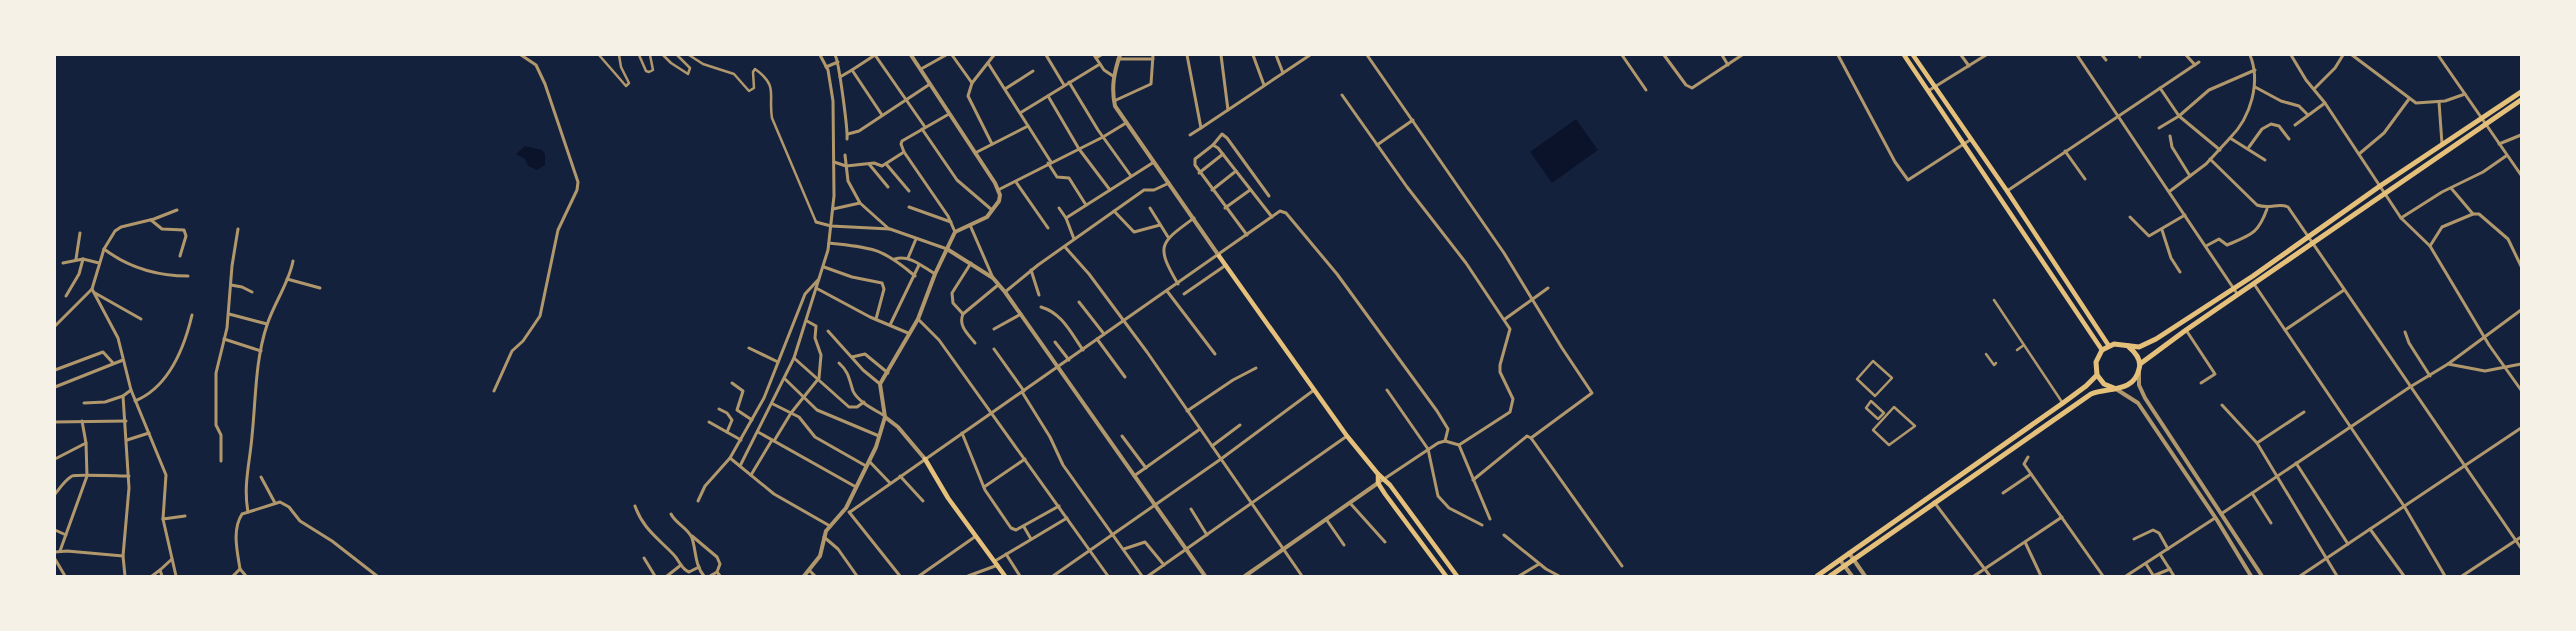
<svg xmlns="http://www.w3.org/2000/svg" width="2576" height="631" viewBox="0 0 2576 631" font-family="'Sofia Sans Condensed',sans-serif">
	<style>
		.water { fill: #0b132b }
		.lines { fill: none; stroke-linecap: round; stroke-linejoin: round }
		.pedestrian { stroke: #b1986c; stroke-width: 2.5 }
		.minor { stroke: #b1986c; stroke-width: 3 }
		.tertiary { stroke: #b1986c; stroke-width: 4 }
		.secondary { stroke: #e5c07b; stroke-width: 4.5 }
		.primary { stroke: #e5c07b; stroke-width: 5 }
	</style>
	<rect width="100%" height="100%" fill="#14213d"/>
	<g class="water">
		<polygon points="1576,119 1598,150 1552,183 1530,152"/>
		<polygon points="525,146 542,150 545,154 545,165 537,170 528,166 525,159 516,154"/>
	</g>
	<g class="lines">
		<g class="pedestrian">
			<polyline points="599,55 626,86 629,83 621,67 619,55"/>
			<polyline points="639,55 646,71 649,72 653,70 650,55"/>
			<polyline points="663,55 671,63 688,74 690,68 677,55"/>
			<path d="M689 55 703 64 734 74 749 91 754 88 753 72 755 69C779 86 768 95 772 118L816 222"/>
			<polyline points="1994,300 2062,402"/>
			<polyline points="2017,350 2024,345"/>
			<polyline points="1986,354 1994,365 1996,363"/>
			<polygon points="1873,361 1892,378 1875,396 1857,379"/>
			<polygon points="1871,401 1884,413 1878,419 1866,408"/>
			<polygon points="1894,407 1915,426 1889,445 1873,430"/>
		</g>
		<g class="minor">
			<path d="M835 55C839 61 848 131 847 139"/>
			<polyline points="875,55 925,127"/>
			<polyline points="875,55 852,70 882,115"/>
			<polyline points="952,55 972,83"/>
			<polyline points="1046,55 1064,85"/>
			<polyline points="1094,55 1104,70 1113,76"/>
			<polyline points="1187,55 1201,128 1310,55"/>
			<polyline points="1221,55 1228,110"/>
			<polyline points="1253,55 1264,85"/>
			<polyline points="1276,55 1283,73"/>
			<polyline points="1367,55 1504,253 1562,348 1592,393 1531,438 1527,436 1473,480"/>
			<polyline points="1622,55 1646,90"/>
			<polyline points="1664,55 1686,85 1692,88 1742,55"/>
			<polyline points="1722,55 1728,65"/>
			<polyline points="1838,55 1895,162 1908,180 1970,140"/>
			<polyline points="1961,55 1969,66"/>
			<polyline points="2077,55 2238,295"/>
			<polyline points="2102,55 2106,60"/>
			<polyline points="2139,55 2140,57"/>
			<polyline points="2186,55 2195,65"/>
			<path d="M2250 55C2261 82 2251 117 2230 138L2265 160"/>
			<polyline points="2291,55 2306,80 2325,103 2401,218 2430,246 2489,345 2521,390"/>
			<polyline points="2352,55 2416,103 2445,101 2465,94"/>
			<polyline points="2438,55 2521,175"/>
			<polyline points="1096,58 1101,55"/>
			<polyline points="1118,59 1153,59"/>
			<polyline points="988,63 1051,162"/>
			<polyline points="826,67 838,62"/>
			<polyline points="921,69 946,55"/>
			<polyline points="840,77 852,70"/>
			<polyline points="1069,82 1098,130 1131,176"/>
			<polyline points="2255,87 2281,101 2299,106 2308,115"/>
			<polyline points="2160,88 2179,116 2220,150"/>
			<polyline points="1005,89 1033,71"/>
			<polyline points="2314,89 2335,68 2343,55"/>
			<polyline points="1928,91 1986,55"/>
			<polyline points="1342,95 1407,187 1466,263 1510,329 1500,365 1500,372 1513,399 1510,412 1459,445 1445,441 1438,443 1378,483"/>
			<polyline points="1048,96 1079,149 1110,190"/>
			<polyline points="1114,101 1151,84 1153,55"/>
			<polyline points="2439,102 2442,144"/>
			<polyline points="1020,113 1100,64"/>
			<polyline points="949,114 902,141 901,144 904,152 948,216 955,232"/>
			<polyline points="2295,125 2325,103"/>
			<polyline points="2159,128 2179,116 2209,90 2255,70"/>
			<polyline points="922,129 957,180 992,210"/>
			<polyline points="848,134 859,131 930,84"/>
			<polyline points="1190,135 1201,128"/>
			<polyline points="2170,136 2172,147 2190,176"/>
			<polyline points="992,144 968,96 972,83 994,55"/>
			<polyline points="2499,144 2521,135"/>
			<polyline points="1213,145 1222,134 1227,138 1269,196"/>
			<polyline points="1377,145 1413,120"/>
			<polyline points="2249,147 2262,129 2271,124 2279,126 2289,139"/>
			<polyline points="2065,151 2085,179"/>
			<polyline points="975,153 1028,126"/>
			<polyline points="2359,154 2384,133 2409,99"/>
			<polyline points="845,155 848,181 860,203 889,229"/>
			<path d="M2210 159 2257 205C2270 210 2278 202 2288 207L2521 548"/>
			<polyline points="834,162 846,166 874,163 882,166 904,152"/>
			<polyline points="1048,163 1057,177 1069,178 1086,205"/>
			<polyline points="869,164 888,187"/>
			<polyline points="887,165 909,191"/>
			<polyline points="1199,173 1223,154"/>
			<polyline points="1016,182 1048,228"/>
			<polyline points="2451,188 2473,214"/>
			<polyline points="998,190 1103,137 1126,123"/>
			<polyline points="1212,190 1236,171"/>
			<polyline points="2007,191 2199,62"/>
			<polyline points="2170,191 2206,164 2230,138"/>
			<polyline points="909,207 951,222"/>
			<polyline points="1059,208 1066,218"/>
			<polyline points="1150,208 1168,237"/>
			<polyline points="1225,208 1250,190"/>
			<polyline points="833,209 860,203"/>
			<polyline points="1114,211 1134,232 1160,225"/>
			<polyline points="2130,217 2149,236 2185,215"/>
			<polyline points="2401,218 2442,192 2483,172 2506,156"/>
			<polyline points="151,220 162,229 184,230 186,236 180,256"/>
			<polyline points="816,222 831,226 890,229 947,249"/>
			<polyline points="970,225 993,278"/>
			<polyline points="2162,230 2171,258 2180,272"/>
			<polyline points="1247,235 1195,165 1195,159 1213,145 1218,148 1272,217"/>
			<polyline points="1074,239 1066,218 1154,162"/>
			<path d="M829 243C872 248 881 247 915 276"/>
			<path d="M2206 246 2219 239 2227 245C2251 235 2258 234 2267 209"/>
			<polyline points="2430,246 2442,227 2473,214 2479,214 2508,239 2521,266"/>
			<polyline points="1065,247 1089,274 1147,352 1302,576"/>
			<path d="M104 249C129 268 156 276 188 276"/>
			<polyline points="908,258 916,239"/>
			<polyline points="76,259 80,233"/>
			<path d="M895 259C909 254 923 267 935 274"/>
			<polyline points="63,263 83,259 99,263"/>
			<polyline points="971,263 952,293 953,303 963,314 998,285"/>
			<polyline points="824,267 852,277 882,283 884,289 876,319"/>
			<polyline points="1031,270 1039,295"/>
			<polyline points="287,279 320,288"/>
			<polyline points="818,280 805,294 764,398 730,458 774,494 830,526"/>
			<path d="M1178 284C1155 245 1160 243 1194 218"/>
			<polyline points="2254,284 2404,506 2445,576"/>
			<polyline points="231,285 242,287 252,292"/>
			<polyline points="816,288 870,317 908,333"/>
			<polyline points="92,289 118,338 131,390 123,396 129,488 123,556 125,576"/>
			<polyline points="1167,291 1215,354"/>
			<polyline points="1005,292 1038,265 1144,190 1154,190 1169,183"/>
			<polyline points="95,293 141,319"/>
			<polyline points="1184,294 1226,265"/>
			<polyline points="66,296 79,274 83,259"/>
			<polyline points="1079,302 1104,334"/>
			<path d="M1041 307C1062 313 1071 333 1083 350"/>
			<polyline points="229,314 267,324"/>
			<path d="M963 314C958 326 968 334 975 343"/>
			<polyline points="918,319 939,340 1108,576"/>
			<polyline points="1505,319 1548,288"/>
			<polyline points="890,325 919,265"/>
			<polyline points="55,326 92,289 104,249 115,231 121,227 154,219 177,210"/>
			<polyline points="994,329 1021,314"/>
			<polyline points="2186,330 2215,374 2201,383"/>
			<polyline points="2285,330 2344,290"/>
			<polyline points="828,331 863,370 880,384"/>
			<polyline points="2405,332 2409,343 2430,376"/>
			<polyline points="224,339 261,351"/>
			<polyline points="1097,339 1125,377"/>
			<polyline points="1055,342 1069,360"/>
			<polyline points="749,348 778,362"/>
			<polyline points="994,349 1024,391"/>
			<polyline points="852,357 865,354 888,373"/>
			<polyline points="794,358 849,407 857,407 864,402"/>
			<path d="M839 363C849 372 849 379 853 391 858 402 875 410 885 416"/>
			<polyline points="2448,364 2485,371 2521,364"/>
			<polyline points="55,370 103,352 113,363"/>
			<polyline points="785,379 817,410 879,436"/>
			<polyline points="732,383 743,391 737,410 752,420"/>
			<polyline points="55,387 123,360"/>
			<polyline points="131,390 166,475 163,519 176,576"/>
			<polyline points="1387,390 1428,449 1438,496 1449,508 1482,525"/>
			<polyline points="494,391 512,351 523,341 540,316 558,230 577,190 578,182 545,84 536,65 521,55"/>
			<polyline points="1022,392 1050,437 1063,465 1142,576"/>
			<path d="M135 401C169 387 184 349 192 315"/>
			<polyline points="84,403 105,402 123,396"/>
			<polyline points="773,404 799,417 815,437 866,466"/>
			<polyline points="2222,405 2257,443 2337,576"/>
			<polyline points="719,409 727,413 732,420 727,432"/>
			<polyline points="1187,411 1233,380 1256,368"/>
			<polyline points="55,422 126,421"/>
			<polyline points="709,422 741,440"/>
			<polyline points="758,432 856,487"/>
			<polyline points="962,433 985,490 1011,528 1016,530 1059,506"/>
			<polyline points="1122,436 1146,468"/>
			<polyline points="1531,438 1622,566"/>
			<polyline points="127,440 149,433"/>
			<polyline points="774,441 791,413 819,378 821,355 815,338 816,326 807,321"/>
			<polyline points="2257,443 2304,412"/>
			<polyline points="1459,445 1490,519"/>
			<polyline points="1212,446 1240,425"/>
			<polyline points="2028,457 2024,464 2103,576"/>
			<polyline points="55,459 86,443 82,421"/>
			<polyline points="221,461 221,435 216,425 216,373 227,328 232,266 238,229"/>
			<polyline points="869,461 890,483"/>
			<polyline points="2296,463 2348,544"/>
			<polyline points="740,466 794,358 828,250 834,196 833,101 828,70 820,55"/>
			<polyline points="751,475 772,440"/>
			<polyline points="900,476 923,501"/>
			<polyline points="1134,476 1200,429"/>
			<polyline points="261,477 275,503"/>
			<polyline points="984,487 1025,459"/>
			<polyline points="2003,493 2031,474"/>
			<polyline points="2252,493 2271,523"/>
			<path d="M55 494C60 488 65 480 72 476 75 474 120 476 129 476"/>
			<polyline points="698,501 705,486 730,458"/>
			<polyline points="1934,502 1990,576"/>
			<polyline points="1350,503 1385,542"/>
			<path d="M635 506C643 529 658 538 674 555 679 560 681 569 689 572L699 567"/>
			<polyline points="1191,509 1207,535"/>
			<path d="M248 512C243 485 250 462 252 436 256 398 255 361 267 325 274 303 289 283 293 261"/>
			<polyline points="849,512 900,576"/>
			<polyline points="850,512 1280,211 1286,213 1337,274 1437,411 1448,429 1445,441"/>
			<path d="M671 514C676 524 688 528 692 538 696 550 695 566 704 576"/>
			<polyline points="2221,514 2410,387 2448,364 2521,310"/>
			<polyline points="163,519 185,516"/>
			<polyline points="1326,519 1344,545"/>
			<polyline points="1024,527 1031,539"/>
			<polyline points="2370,529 2404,576"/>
			<polyline points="55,530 66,535"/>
			<polyline points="1504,535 1546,569 1559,576"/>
			<polyline points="692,536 717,557 720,564 717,572 720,576"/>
			<polyline points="824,537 838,549 857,576"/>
			<polyline points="2134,539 2153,530 2159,533 2168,549"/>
			<polyline points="2025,542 2041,576"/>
			<polyline points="1124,549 1145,542 1164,565"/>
			<polyline points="60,551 87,476 86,443"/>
			<polyline points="55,552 67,551 123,556"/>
			<polyline points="1006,554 1020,576"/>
			<polyline points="2160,554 2174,576"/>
			<polyline points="644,558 655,576"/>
			<polyline points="55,559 65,576"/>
			<polyline points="995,561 1067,518"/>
			<polyline points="2146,564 2153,575"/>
			<path d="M240 569C237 550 232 530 242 514L280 502 289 507 300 521 332 541 377 576"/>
			<polyline points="160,570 172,559"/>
			<polyline points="809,570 815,576"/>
			<polyline points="152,576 160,570 162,576"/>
			<polyline points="233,576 240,569 246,576"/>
			<polyline points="667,576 681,565"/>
			<polyline points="710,576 717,572"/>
			<polyline points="919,576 976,536"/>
			<polyline points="968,576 998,565"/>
			<polyline points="1053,576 1221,459 1314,390"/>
			<polyline points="1148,576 1347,436"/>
			<polyline points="1519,576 1539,564"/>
			<polyline points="1974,576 2062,517"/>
			<polyline points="2126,576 2215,518"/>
			<polyline points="2153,576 2170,569"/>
			<polyline points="2300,576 2521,428"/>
			<polyline points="2462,576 2521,537"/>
		</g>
		<g class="tertiary">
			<path d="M1120 55C1114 73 1111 87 1115 106L1219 256"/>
			<polyline points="947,249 993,278 1005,292 1205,576"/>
			<polyline points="2139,372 2139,385 2145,398 2262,576"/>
			<polyline points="2116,389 2138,403 2217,520 2251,576"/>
			<polyline points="885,417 898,427 925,459"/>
			<polyline points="1849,553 1865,576"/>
			<polyline points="1840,560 1852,576"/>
			<polyline points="804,576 820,556 826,531 846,508 876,447 885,417 880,384 918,319 935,274 955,232 987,217 999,201 1000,195 995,183 911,55"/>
			<polyline points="1245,576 1378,483"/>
		</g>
		<g class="secondary">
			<polyline points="1904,55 2102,350"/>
			<polyline points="1913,55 2007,191 2109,346"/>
			<polyline points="1219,256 1347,436 1378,474 1378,483 1385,494 1446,576"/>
			<polyline points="925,459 948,498 1005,576"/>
			<polyline points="1378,474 1390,485 1457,576"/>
		</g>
		<g class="primary">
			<polyline points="2140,364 2186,330 2521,100"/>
			<polyline points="2114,388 2104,384 2097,375 2096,362 2102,350 2114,344 2139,347 2156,339 2253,276 2380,186 2521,92"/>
			<polyline points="1817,576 2063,403 2086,386 2097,375"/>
			<path d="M1830 576 2091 394C2108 387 2134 393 2139 369 2142 360 2135 352 2128 346"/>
		</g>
	</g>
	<rect width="2576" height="631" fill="none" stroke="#f6f1e7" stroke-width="112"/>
</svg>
